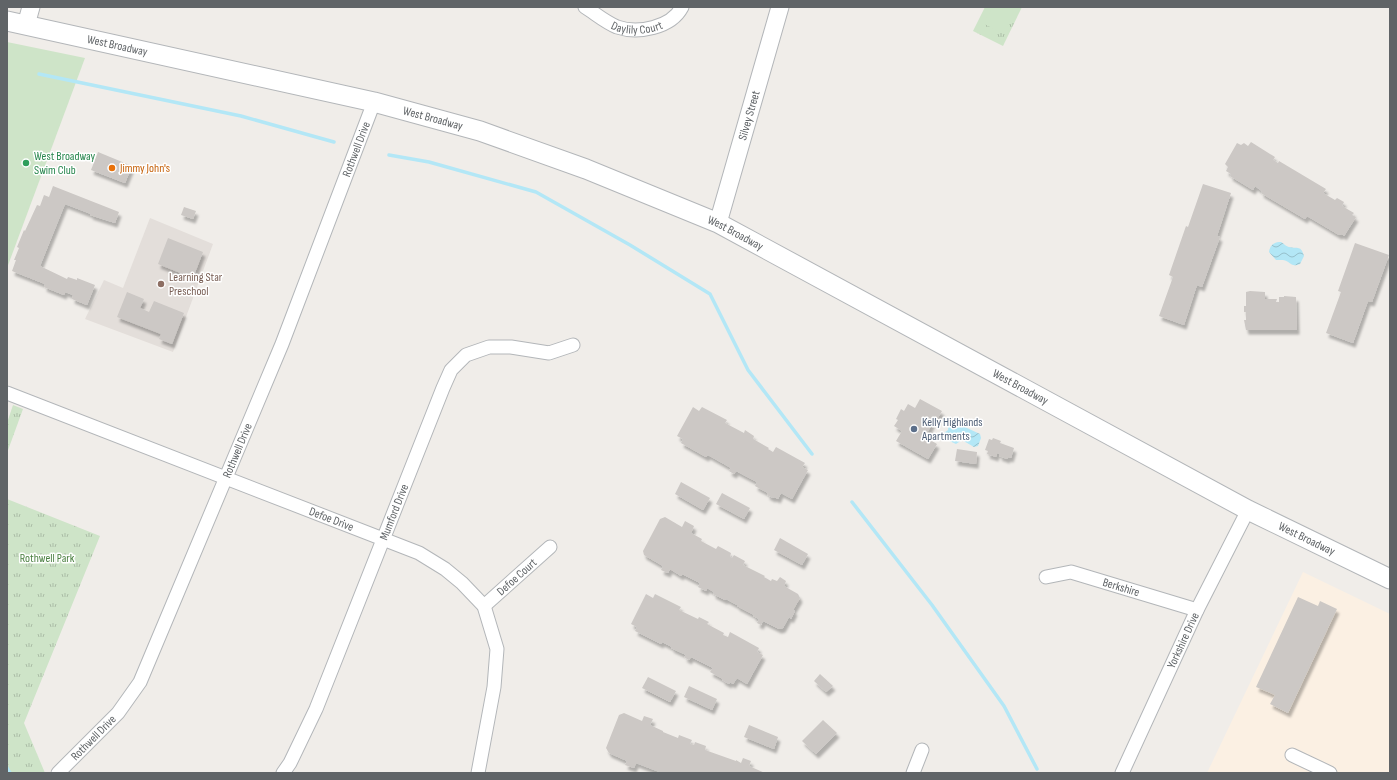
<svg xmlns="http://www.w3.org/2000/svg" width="1397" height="780" viewBox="0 0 1397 780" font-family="'Sofia Sans Condensed',sans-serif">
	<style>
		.commercial { fill: #fbf0e3 }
		.education { fill: #e3deda }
		.park { fill: url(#park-tufts) }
		.pitch { fill: #cee4c8 }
		.water { fill: url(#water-waves) }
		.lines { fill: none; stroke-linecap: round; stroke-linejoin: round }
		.stream { stroke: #b3e7f6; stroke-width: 3.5 }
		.building { fill: #ccc8c5; filter: url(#shadow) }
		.minor-casing { stroke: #b3b6b9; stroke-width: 15 }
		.tertiary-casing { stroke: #b3b6b9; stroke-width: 19 }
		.secondary-casing { stroke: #b3b6b9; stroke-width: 21 }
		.minor { stroke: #fff; stroke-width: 13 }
		.tertiary { stroke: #fff; stroke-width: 17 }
		.secondary { stroke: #fff; stroke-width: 19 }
		.leisure-dot { fill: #2e9e5b; stroke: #fff; stroke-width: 1.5 }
		.food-dot { fill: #e8710a; stroke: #fff; stroke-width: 1.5 }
		.education-dot { fill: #8d6e63; stroke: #fff; stroke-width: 1.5 }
		.service-dot { fill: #5c6f8a; stroke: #fff; stroke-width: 1.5 }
		.labels { text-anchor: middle; stroke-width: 3; stroke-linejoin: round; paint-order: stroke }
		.street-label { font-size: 12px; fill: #606467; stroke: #fff }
		.leisure-label { font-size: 12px; fill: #27864d; stroke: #fff; text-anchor: start }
		.food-label { font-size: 12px; fill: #c56008; stroke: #fff; text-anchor: start }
		.education-label { font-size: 12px; fill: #785e54; stroke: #fff; text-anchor: start }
		.service-label { font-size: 12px; fill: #4e5e75; stroke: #fff; text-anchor: start }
		.park-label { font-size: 12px; fill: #497f3f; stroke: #fff }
	</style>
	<defs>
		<pattern id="park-tufts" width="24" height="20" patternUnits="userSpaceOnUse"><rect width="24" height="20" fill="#cee4c8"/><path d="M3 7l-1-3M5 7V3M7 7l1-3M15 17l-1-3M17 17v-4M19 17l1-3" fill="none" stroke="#abbca6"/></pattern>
		<pattern id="water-waves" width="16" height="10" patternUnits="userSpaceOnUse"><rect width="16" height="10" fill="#b3e7f6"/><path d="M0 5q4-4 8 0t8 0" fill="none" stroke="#95bfcb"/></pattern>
		<filter id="shadow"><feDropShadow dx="2.5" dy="4.5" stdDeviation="1" flood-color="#0004"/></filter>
	</defs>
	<rect width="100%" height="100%" fill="#f0ede9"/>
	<polygon class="commercial" points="1303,572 1390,614 1390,773 1207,773"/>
	<polygon class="education" points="150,218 213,244 173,352 85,319 104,280 123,288"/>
	<g class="park">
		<polygon points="985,7 1022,7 1003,46 973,31"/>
		<polygon points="13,405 23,409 7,453 7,423"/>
		<polygon points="7,499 100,536 24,723 45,773 7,773"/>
	</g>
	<g class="pitch">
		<polygon points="992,7 1015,7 1003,33 984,24"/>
		<polygon points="7,42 85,58 7,268"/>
	</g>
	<g class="water">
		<path d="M1281 242C1283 243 1287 247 1289 247 1298 249 1301 245 1304 256L1300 264C1290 268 1291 261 1283 260 1281 260 1278 260 1276 260L1269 252C1270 245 1274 242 1281 242Z"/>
		<polygon points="953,419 956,420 967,428 980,434 981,438 978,446 974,447 962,440 956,444 943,438 944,433 948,430 949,422"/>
	</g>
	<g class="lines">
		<g class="stream">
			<polyline points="39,74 241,116 334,142"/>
			<polyline points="389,155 429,162 536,192 630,245 710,294 748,370 812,454"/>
			<polyline points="852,502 932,605 1004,706 1037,769"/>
			<polyline points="7,768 10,773"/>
		</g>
	</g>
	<g class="building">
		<polygon points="1251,142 1275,157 1273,160 1278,163 1279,161 1326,189 1323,193 1335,200 1337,198 1344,202 1342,206 1354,213 1352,215 1356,217 1344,236 1342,234 1339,235 1307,216 1305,219 1261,193 1262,191 1255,186 1253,190 1230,176 1231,174 1226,171 1228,167 1225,164 1237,143 1241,145 1244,143 1248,146"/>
		<polygon points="98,152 132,166 125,183 91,170"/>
		<polygon points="1203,184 1231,193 1217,236 1220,237 1202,287 1197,285 1184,325 1159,316 1173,277 1169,275 1186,226 1188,227"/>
		<polygon points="53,186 119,212 115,223 90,215 91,214 65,204 40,266 67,279 68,277 77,280 77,278 95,285 87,305 72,299 73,295 65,292 64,295 44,287 45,284 12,271 16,260 14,260 19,248 17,247 24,230 25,231 37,205 40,206 44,195 49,197"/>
		<polygon points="184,207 196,211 193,219 181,215"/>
		<polygon points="168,238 203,252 193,278 158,264"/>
		<polygon points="1355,243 1389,255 1372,302 1368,301 1353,343 1326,333 1341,292 1338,291"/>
		<polygon points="1250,291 1265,292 1265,299 1277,299 1276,302 1279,302 1279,297 1284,297 1284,296 1296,297 1297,330 1246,330 1244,320 1246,320 1246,312 1244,312 1244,306 1246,306 1246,292"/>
		<polygon points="127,292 144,299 140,308 149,312 154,301 184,313 172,344 159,339 161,334 117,317"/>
		<polygon points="920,399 942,411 936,421 934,420 925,437 937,444 928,459 896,441 902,431 894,426 898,420 896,419 901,409 904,411 908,404 915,408"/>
		<polygon points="693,407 699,411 702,407 727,420 725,423 744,433 745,430 754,436 753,439 769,448 768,449 773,452 776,447 805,463 802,467 808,470 792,499 781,493 778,499 774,497 773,498 767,495 768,493 755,486 757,482 736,471 734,474 729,471 731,468 708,455 706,457 681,443 683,439 677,436"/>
		<polygon points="993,438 1001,441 1000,443 1014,448 1011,458 1008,457 1007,459 999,456 1000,454 997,453 996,457 987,454 988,451 985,450 989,439 992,440"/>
		<polygon points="957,449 977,452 976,464 955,461"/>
		<polygon points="681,482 710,498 703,510 675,494"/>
		<polygon points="722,493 750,508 744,519 716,504"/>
		<polygon points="665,517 682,527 685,521 694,526 691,533 702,539 701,541 716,549 718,546 731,553 730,557 732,558 734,555 745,561 743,565 765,576 764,577 771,581 772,579 777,581 780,577 786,581 784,586 798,594 800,598 793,610 795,611 791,619 789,617 783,628 779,629 763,621 761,625 757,623 759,619 753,616 754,615 737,606 737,605 726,599 725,600 713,594 714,592 707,588 706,591 698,587 700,583 682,574 681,576 670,569 668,573 661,570 663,566 644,555 643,551 660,519"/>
		<polygon points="780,538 808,554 802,565 774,550"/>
		<polygon points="646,594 653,598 655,594 681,607 679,610 698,619 699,617 709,622 707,624 724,633 723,635 728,637 730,632 759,648 757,652 763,655 747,684 737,678 733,684 730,682 729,684 722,680 723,679 710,672 713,668 691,657 689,660 684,657 686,655 671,648 672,647 662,642 661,644 635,631 637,627 631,624"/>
		<polygon points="1298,597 1318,606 1320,601 1337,609 1288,713 1270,704 1275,695 1256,687"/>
		<polygon points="820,674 833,686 826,692 814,681"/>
		<polygon points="648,677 676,691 670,702 642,688"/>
		<polygon points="689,686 717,699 712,710 684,697"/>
		<polygon points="624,713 642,721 644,716 653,719 650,725 663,731 663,732 678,738 679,735 692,740 690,744 694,745 695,742 706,746 705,750 736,761 736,760 741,763 743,758 751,761 749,766 765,773 662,773 636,763 634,768 625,765 627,761 609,753 606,748 619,715"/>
		<polygon points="823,720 837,733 816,754 802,741"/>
		<polygon points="749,725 778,737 774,749 744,737"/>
	</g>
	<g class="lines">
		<defs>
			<g id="minor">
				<path id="s1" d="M585 7C596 14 605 22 617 27 638 34 671 28 682 7"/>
				<path id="s2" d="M7 393 419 553 445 569 462 583 484 606 497 649 494 687 478 773"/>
				<path id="s3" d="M1046 577 1071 572 1197 610"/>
				<path id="s4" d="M484 606 550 547"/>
				<polyline points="1292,755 1330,773"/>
				<path id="s5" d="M58 773 118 713 140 682 282 344 374 102"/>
				<path id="s6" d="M283 773 290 763 316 709 443 388 451 370 466 355 489 347H511L549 353 573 345"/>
				<polyline points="913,773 922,750"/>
				<path id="s7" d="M1122 773 1197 610 1248 510"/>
			</g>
			<g id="tertiary">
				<polyline points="26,25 31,7"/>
				<path id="s8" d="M718 223 780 7"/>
			</g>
			<g id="secondary">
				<path id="s9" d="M7 21 374 102 480 131 586 169 718 223 1248 510 1390 579"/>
			</g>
		</defs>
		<use href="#minor" class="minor-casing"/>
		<use href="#tertiary" class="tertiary-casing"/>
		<use href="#secondary" class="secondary-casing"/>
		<use href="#minor" class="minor"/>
		<use href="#tertiary" class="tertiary"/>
		<use href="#secondary" class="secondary"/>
	</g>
	<circle class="leisure-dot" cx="26" cy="163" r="4"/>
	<circle class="food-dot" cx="112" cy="168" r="4"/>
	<circle class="education-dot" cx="161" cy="284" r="4"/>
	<circle class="service-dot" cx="914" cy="429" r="4"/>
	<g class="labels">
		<g class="street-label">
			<text dy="4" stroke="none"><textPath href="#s1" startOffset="58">Daylily Court</textPath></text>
			<text dy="4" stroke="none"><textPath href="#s9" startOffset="113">West Broadway</textPath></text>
			<text dy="4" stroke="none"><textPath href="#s8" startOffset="112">Silvey Street</textPath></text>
			<text dy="4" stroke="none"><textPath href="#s9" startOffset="437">West Broadway</textPath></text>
			<text dy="4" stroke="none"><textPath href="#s5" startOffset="698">Rothwell Drive</textPath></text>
			<text dy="4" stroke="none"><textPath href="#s9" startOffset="761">West Broadway</textPath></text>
			<text dy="4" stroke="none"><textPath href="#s9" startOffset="1085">West Broadway</textPath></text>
			<text dy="4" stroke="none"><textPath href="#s5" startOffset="374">Rothwell Drive</textPath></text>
			<text dy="4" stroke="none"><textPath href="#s6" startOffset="284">Mumford Drive</textPath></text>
			<text dy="4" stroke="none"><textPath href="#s2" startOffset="348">Defoe Drive</textPath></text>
			<text dy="4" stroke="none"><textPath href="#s9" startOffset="1409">West Broadway</textPath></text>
			<text dy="4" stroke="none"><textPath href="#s4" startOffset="44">Defoe Court</textPath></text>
			<text dy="4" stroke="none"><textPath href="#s3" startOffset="78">Berkshire</textPath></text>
			<text dy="4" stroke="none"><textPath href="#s7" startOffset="146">Yorkshire Drive</textPath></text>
			<text dy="4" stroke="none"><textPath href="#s5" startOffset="50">Rothwell Drive</textPath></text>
		</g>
		<g class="leisure-label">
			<text x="34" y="160">West Broadway<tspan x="34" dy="14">Swim Club</tspan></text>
		</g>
		<g class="food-label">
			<text x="120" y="172">Jimmy John's</text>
		</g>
		<g class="education-label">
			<text x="169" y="281">Learning Star<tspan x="169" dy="14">Preschool</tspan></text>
		</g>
		<g class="service-label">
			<text x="922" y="426">Kelly Highlands<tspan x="922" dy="14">Apartments</tspan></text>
		</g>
		<g class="park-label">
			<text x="47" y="562">Rothwell Park</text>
		</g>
	</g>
	<rect width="1397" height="780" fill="none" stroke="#606467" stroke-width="16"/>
</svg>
